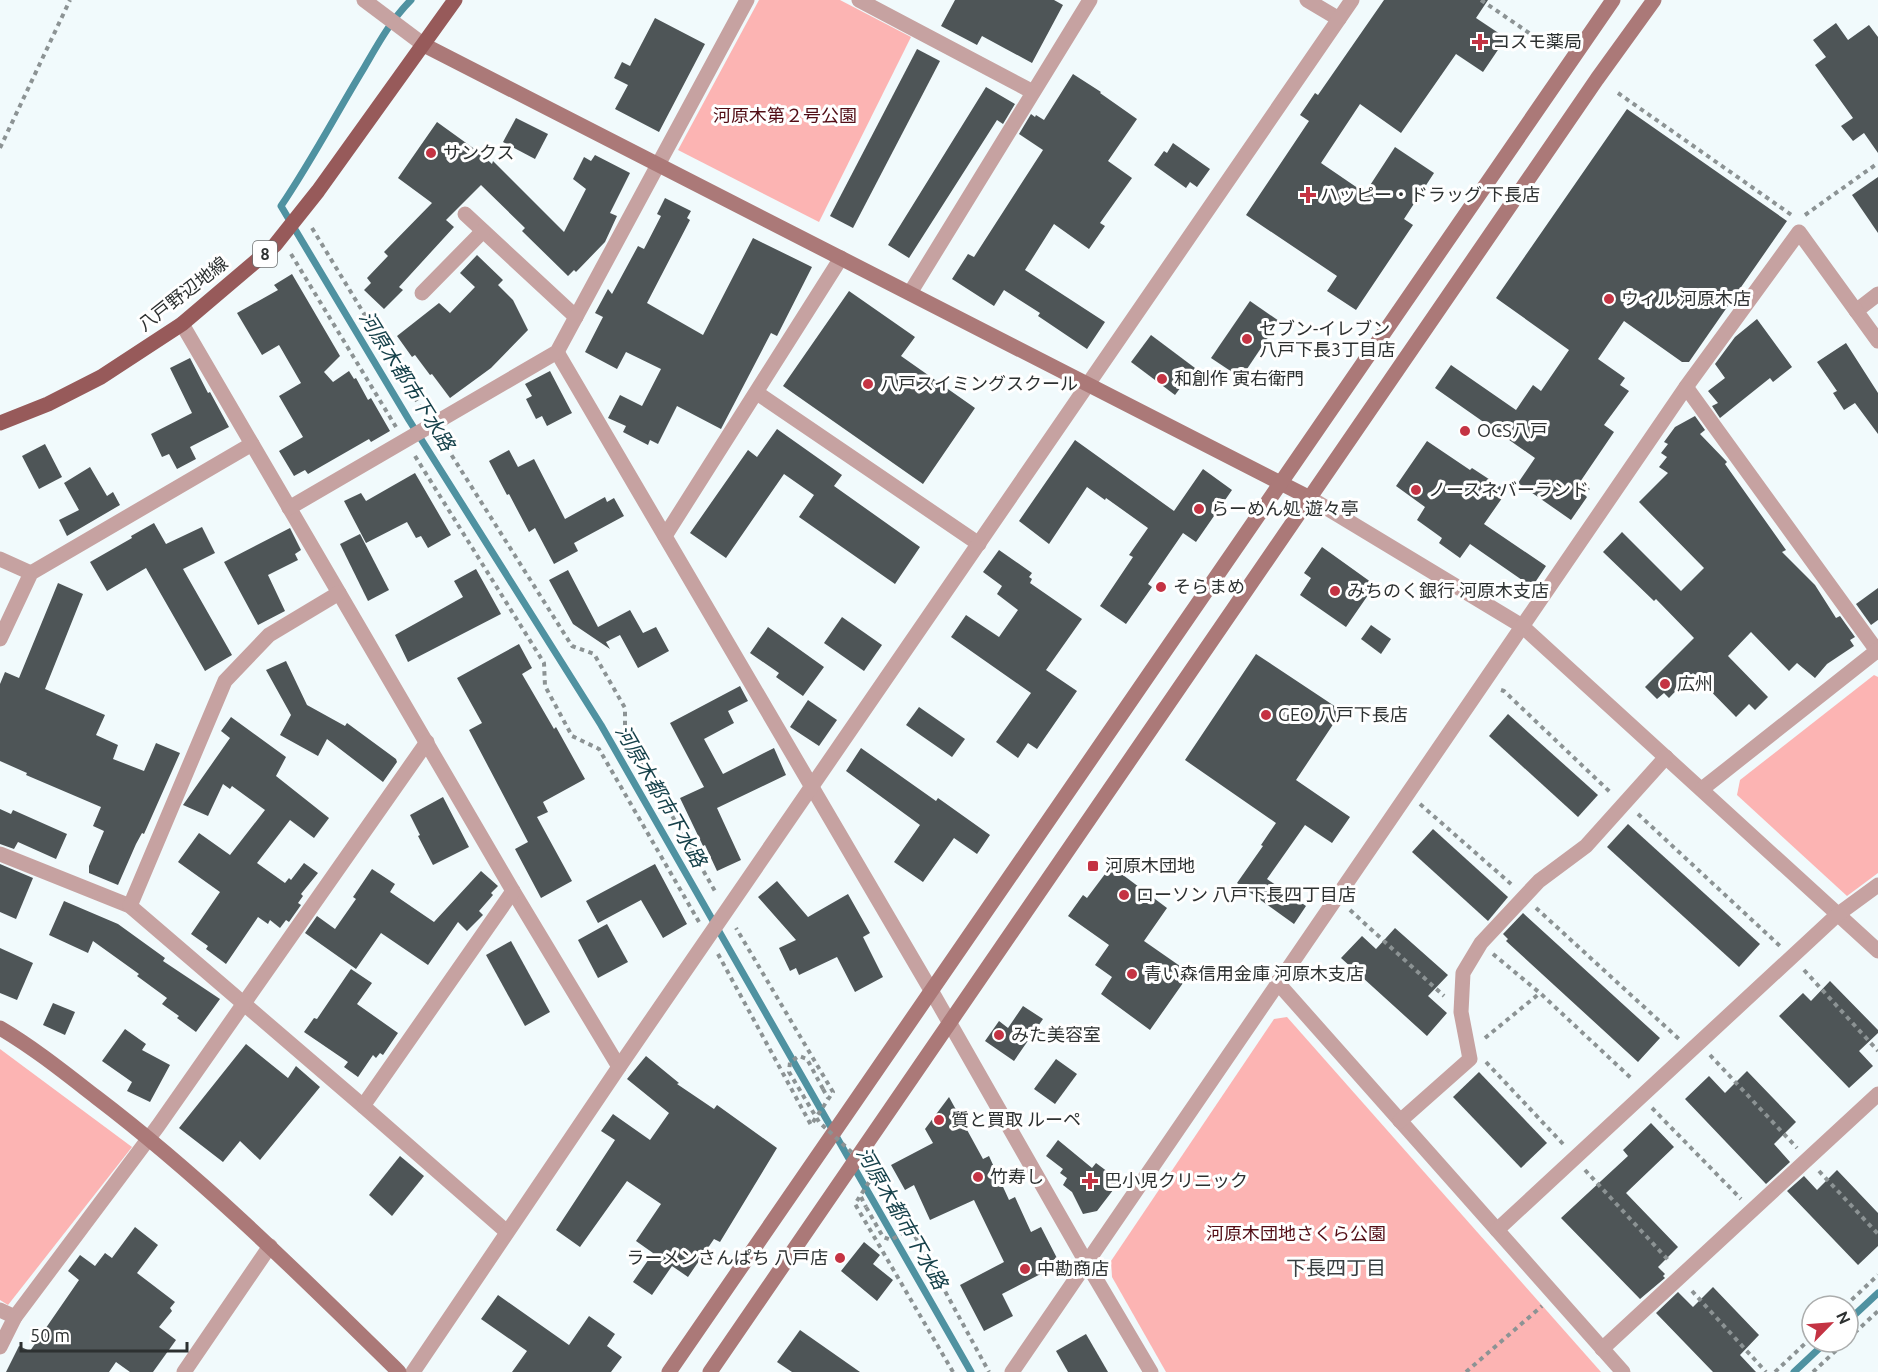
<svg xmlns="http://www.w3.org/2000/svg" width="1878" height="1372" viewBox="0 0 1878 1372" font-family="Ubuntu,'Noto Sans JP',sans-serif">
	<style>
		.green { fill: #fcb4b3 }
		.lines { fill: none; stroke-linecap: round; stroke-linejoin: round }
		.stream { stroke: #4f92a1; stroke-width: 7 }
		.building { fill: #4e5557 }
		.path { stroke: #8c9394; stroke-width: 4; stroke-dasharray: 4.5 4.5; stroke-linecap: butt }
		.street { stroke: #c6a2a1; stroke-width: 15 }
		.secondary { stroke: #ab7978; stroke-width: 15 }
		.primary { stroke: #975a5a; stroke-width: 15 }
		.path-bridge { stroke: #8c9394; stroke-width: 4; stroke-dasharray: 4.5 4.5; stroke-linecap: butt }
		.poi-dot { fill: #c43343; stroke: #fff; stroke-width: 2 }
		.labels { text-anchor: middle; stroke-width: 6; stroke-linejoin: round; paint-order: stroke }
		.shield { fill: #fff; stroke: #6c6f6f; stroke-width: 1.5 }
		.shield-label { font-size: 16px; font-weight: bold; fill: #2d3131 }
		.poi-label { font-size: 18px; fill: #2d3131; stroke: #fff; text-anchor: start }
		.park-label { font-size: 18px; fill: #520d15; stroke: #fff }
		.street-label { font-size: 18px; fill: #2d3131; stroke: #fff }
		.water-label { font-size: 20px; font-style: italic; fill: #16414a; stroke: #fff }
		.neighbourhood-label { font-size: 20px; fill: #383f41; stroke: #fff }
	</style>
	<rect width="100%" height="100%" fill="#f1fafc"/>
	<g class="green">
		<polygon points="759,0 840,0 911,37 819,222 678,150"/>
		<polygon points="1874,675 1878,677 1878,873 1847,896 1737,795 1740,780"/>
		<polygon points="1287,1017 1601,1372 1166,1372 1112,1277 1111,1261 1274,1019"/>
		<polygon points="0,1049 132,1147 8,1305 0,1300"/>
	</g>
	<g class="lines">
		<g class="stream">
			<path d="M411 0C391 20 378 44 364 68 336 114 311 162 281 206L409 420 601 725 971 1372"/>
			<polyline points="1848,1321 1878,1293"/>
			<polyline points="1794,1372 1826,1342"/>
		</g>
	</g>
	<g class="building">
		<polygon points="955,0 1054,0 1063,5 1032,63 982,36 977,45 941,26"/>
		<polygon points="1384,0 1488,0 1476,18 1506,38 1483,72 1456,54 1401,133 1360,104 1321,163 1365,193 1395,147 1434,173 1404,219 1413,225 1356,310 1327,291 1337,276 1246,215 1309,121 1300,115 1315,93 1318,95"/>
		<polygon points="655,18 705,44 659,132 615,109 628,85 614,78 622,62 630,66"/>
		<polygon points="1836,23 1848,40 1869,25 1878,37 1878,153 1864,133 1853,141 1841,126 1853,118 1815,65 1826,57 1813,40"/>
		<polygon points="917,49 940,61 853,228 830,216"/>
		<polygon points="1073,74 1101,92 1100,93 1137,119 1108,161 1132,178 1100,223 1105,226 1089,249 1054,224 1025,270 1105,322 1087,349 1038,316 1040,313 1004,290 994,306 952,279 968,254 974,257 1043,150 1019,134 1031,114 1035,117 1036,115 1044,120"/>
		<polygon points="986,87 1015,104 1003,124 997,120 909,258 888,245"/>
		<polygon points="1627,109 1787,221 1689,362 1682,362 1624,321 1598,359 1625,378 1620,385 1629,391 1604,425 1614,432 1580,482 1590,489 1584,494 1587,497 1571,520 1518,483 1535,458 1435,388 1451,365 1516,410 1533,385 1541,391 1569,350 1496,298"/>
		<polygon points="516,118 548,134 535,159 503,142"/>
		<polygon points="437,122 480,153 492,164 493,161 564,232 586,189 573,179 584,157 591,161 595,155 630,173 610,213 617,216 605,242 576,272 574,270 568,276 522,231 525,228 481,185 446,220 454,227 399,287 403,290 384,309 364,290 371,283 367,278 388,256 384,252 432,203 398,178"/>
		<polygon points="1173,143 1210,169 1197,187 1190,182 1186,188 1154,165 1164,151 1167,153"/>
		<polygon points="1878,177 1878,233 1852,195"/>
		<polygon points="665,198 691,211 687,218 690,220 647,303 703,335 753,238 812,267 777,336 771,333 721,429 677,406 658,444 650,440 648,445 623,432 626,426 608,418 620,395 642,406 661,369 626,352 617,369 585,352 603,317 595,313 608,289 612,294 638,246 644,249 661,216 657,214"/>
		<polygon points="477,255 503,280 498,285 513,300 528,330 491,368 450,398 432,374 430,375 415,355 412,357 397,336 439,303 450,313 475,287 460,273"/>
		<polygon points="292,274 340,356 324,372 333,382 349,371 354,379 356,378 368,400 371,398 390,431 371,442 369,439 308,474 305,470 294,476 279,451 303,437 279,396 301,383 279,345 262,355 237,313 278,290 274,285"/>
		<polygon points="849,291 915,337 901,356 975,408 923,484 783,386"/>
		<polygon points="1250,301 1279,321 1241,378 1211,358"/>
		<polygon points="1757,319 1792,367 1773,382 1770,378 1720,418 1712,406 1718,403 1708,391 1725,378 1715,364 1735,337"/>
		<polygon points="1151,335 1195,368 1175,395 1131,362"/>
		<polygon points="1846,343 1878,393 1878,434 1855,403 1844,410 1833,393 1837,391 1817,362"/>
		<polygon points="190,358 208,393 210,392 229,427 190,447 196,459 177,469 169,454 162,457 151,434 192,413 170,368"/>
		<polygon points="550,371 572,413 547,426 542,416 536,419 526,399 532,396 525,384"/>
		<polygon points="1695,416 1705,430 1700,434 1727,462 1725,464 1786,550 1782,552 1815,585 1836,618 1840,616 1855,637 1850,640 1854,646 1827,664 1815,678 1797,663 1789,671 1751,632 1728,656 1768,697 1755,710 1749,704 1736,717 1693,673 1669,698 1664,693 1657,699 1645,687 1694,638 1656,599 1654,601 1603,552 1622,532 1681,591 1704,568 1639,502 1668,473 1659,467 1667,457 1661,453 1668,444 1664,442 1675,427"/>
		<polygon points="777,429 842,475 834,486 920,547 895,584 799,517 814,495 784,474 726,558 690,533 748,450 757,457"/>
		<polygon points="1075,440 1174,511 1203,469 1232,490 1196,542 1183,533 1148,584 1152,587 1126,624 1100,606 1133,557 1129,555 1148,528 1106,498 1105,500 1087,487 1049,544 1019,521"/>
		<polygon points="1427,441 1470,470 1472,468 1507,491 1484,524 1546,566 1532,587 1470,544 1460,558 1439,543 1442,538 1417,520 1425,507 1396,486"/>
		<polygon points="45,444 62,477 39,489 22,456"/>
		<polygon points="509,450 518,467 534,459 565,519 605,497 607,502 614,498 624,516 574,543 578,551 554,564 535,528 529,532 509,494 507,495 489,461"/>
		<polygon points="90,467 107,496 113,492 120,505 67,536 59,520 79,510 64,483"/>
		<polygon points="415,473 451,535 428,548 421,536 416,538 407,522 366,543 344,501 361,493 366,501"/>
		<polygon points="154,523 166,544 202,527 215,553 183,569 232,655 205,671 146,568 107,591 90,562 132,538 131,536"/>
		<polygon points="290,528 301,550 295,554 298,560 268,575 285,611 258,625 224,562"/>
		<polygon points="360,534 389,590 368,601 340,544"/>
		<polygon points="1322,547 1375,585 1346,627 1300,595 1311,578 1304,573"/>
		<polygon points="999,550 1032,573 1029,577 1032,579 1030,583 1082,619 1046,670 1077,691 1037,749 1028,743 1018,758 996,742 1031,693 951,637 966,615 999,637 1018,610 997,594 1002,586 983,572"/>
		<polygon points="476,569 501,614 408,662 395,635 463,597 454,581"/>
		<polygon points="568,570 598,627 630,610 643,633 656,627 669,651 638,668 620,635 606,642 610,649 573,624 549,580"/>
		<polygon points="58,583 83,594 45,689 105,715 96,735 118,745 113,759 144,771 156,743 180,753 144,834 142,833 136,844 118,885 89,873 89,866 104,831 93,826 101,807 26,775 27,773 0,761 0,684 5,672 19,678"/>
		<polygon points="1878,588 1878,620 1871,625 1856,604"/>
		<polygon points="842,617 882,645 864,671 824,643"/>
		<polygon points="1371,625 1391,639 1381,654 1361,639"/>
		<polygon points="768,627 824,667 803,696 776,677 779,673 750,653"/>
		<polygon points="519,644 532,668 522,674 554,729 556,727 585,779 543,802 548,812 537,817 572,881 541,898 515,849 528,842 469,730 482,723 457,678"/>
		<polygon points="1256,654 1342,711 1296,780 1350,817 1332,843 1305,825 1267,879 1306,906 1294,924 1237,883 1263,846 1261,845 1276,823 1185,760"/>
		<polygon points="286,661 307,705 345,726 347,723 396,759 397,762 383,782 327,739 318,756 280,735 291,715 266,670"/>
		<polygon points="740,686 748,701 728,711 734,723 704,739 723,774 774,748 786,775 717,808 741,860 717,871 705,845 703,846 680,798 704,787 670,723"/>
		<polygon points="808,700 837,720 819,746 790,727"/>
		<polygon points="919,707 965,739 952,757 906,725"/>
		<polygon points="1508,714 1598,795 1578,817 1489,736"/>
		<polygon points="231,717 286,757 276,776 329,818 314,838 290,820 257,863 285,883 289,878 291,880 304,863 318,873 301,894 303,896 298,903 301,905 289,922 286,920 280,928 270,920 268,924 258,917 226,964 206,949 208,946 191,934 220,892 178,862 199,833 230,855 265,810 232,786 230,789 223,784 208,816 183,805 230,738 221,731"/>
		<polygon points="861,748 936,801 938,798 990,835 977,854 954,838 923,882 894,862 920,825 846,771"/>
		<polygon points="443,797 469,847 433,865 418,836 420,835 410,815"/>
		<polygon points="0,809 11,814 13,810 67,834 56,859 18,842 14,849 0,844"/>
		<polygon points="1628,824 1760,944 1739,967 1607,847"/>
		<polygon points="1433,829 1508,897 1488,921 1412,852"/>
		<polygon points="0,864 33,878 16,919 0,912"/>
		<polygon points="655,864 687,924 663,938 641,900 598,923 586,901"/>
		<polygon points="1111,866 1167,908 1144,941 1190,973 1150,1030 1101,994 1112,977 1095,965 1109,945 1068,916 1083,895 1087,898"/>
		<polygon points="372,869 395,884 390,892 434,922 481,871 498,886 491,893 493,895 479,911 483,915 467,931 458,922 428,965 381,933 356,969 305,933 317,916 335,929 356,899 353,897"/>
		<polygon points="777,881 808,917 848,894 870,933 863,937 883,977 855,992 837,957 799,975 796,968 790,971 779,948 796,940 758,897"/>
		<polygon points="64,901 118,924 165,958 163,961 220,999 196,1032 177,1018 179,1016 162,1004 167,998 137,976 139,974 93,941 88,953 49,935"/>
		<polygon points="1523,913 1660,1038 1638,1062 1506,941 1508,939 1503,934"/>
		<polygon points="607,924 628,962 598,978 578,940"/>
		<polygon points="1395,928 1448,975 1428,996 1447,1013 1427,1036 1341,958 1362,936 1376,949"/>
		<polygon points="511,941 550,1012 525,1026 486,955"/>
		<polygon points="0,948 33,963 17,1000 0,993"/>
		<polygon points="351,969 372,983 357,1004 398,1033 383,1055 380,1053 376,1058 373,1055 358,1077 344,1067 348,1062 304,1032 314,1018 317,1019"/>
		<polygon points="1830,981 1878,1030 1878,1033 1859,1051 1873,1066 1849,1088 1779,1016 1803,993 1811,1001"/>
		<polygon points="53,1003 75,1012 65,1035 43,1025"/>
		<polygon points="1023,1006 1043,1019 1014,1061 985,1041 999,1021 1008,1028"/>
		<polygon points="125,1029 146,1044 142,1050 170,1065 150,1102 127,1091 132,1082 102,1061"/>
		<polygon points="246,1044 288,1078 296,1066 320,1087 260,1160 240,1141 223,1162 179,1128"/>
		<polygon points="646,1056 679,1083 677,1084 714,1109 717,1105 777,1148 720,1242 714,1239 688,1277 672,1266 652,1295 633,1282 653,1253 636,1241 661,1204 627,1181 580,1247 556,1230 615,1140 601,1131 613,1114 650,1140 669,1113 627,1079"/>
		<polygon points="1056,1059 1077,1074 1055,1104 1034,1089"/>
		<polygon points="1747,1071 1796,1122 1774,1144 1790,1162 1766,1184 1685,1099 1709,1076 1725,1093"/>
		<polygon points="1479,1072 1547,1143 1521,1168 1453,1097"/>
		<polygon points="949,1097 983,1159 989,1156 1009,1200 1015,1197 1031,1232 1041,1227 1060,1264 1002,1294 1013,1316 984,1331 960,1285 1004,1262 974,1200 930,1220 914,1185 905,1190 891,1165 933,1143 925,1129"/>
		<polygon points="1651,1123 1674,1147 1626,1193 1678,1247 1658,1267 1665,1274 1663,1276 1665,1278 1640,1299 1561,1218 1628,1156 1623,1150"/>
		<polygon points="1058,1140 1092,1168 1096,1163 1120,1181 1097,1211 1083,1214 1072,1192 1063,1185 1067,1178 1060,1173 1063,1169 1046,1156"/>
		<polygon points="400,1156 424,1176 392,1216 369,1195"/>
		<polygon points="1837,1170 1878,1213 1878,1246 1858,1265 1787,1191 1804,1176 1817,1190"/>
		<polygon points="135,1227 158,1245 137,1273 175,1302 170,1308 172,1311 159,1327 176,1340 153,1372 130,1372 116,1362 109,1372 6,1372 19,1346 30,1351 79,1280 68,1271 80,1255 95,1266 105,1253 112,1258"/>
		<polygon points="864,1242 880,1255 873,1264 893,1280 877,1301 841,1271"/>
		<polygon points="1713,1287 1759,1335 1740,1355 1756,1372 1713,1372 1656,1313 1678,1292 1693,1307"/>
		<polygon points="498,1295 569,1345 589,1316 615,1334 607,1346 622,1357 611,1372 512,1372 527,1351 481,1319"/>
		<polygon points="800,1330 860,1372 792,1372 777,1362"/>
		<polygon points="1086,1334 1108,1372 1068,1372 1056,1351"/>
	</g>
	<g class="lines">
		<g class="path">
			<polyline points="1481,0 1551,48"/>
			<polyline points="1618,93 1793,216"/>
			<polyline points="0,148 70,0"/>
			<polyline points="1805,215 1878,163"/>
			<polyline points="312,228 423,411"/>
			<polyline points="291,254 396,427"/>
			<polyline points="442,440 572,646 594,654 625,708 625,733 716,893"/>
			<polyline points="415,456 544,663 545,686 572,736 599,749 699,922"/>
			<polyline points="1501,690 1504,691 1611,793"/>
			<polyline points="1420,804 1511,884"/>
			<polyline points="1638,814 1780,946"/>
			<polyline points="1536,908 1679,1039"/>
			<polyline points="1350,910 1444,996"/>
			<polyline points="718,954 811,1125 833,1092 736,928"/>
			<polyline points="1493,954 1540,993 1632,1079"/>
			<polyline points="1804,970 1878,1051"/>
			<polyline points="1485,1038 1540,993"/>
			<polyline points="1710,1055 1797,1148"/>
			<polyline points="1486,1062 1563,1144"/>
			<polyline points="823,1089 828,1098"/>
			<polyline points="1652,1108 1741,1199"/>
			<polyline points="1585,1170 1670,1262"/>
			<polyline points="1819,1171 1878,1234"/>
			<polyline points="861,1197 866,1207"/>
			<polyline points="1692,1291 1766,1372"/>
			<polyline points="1845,1306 1878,1275"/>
			<polyline points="1848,1339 1878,1311"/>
			<polyline points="953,1372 855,1204 878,1168 989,1372"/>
			<polyline points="1466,1372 1542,1306"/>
			<polyline points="1775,1372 1812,1337"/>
			<polyline points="1813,1372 1845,1342"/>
		</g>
		<g class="street">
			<polyline points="364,0 424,45"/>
			<polyline points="859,0 1033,92"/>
			<polyline points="1307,0 1339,19"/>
			<polyline points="465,214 576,317"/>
			<polyline points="422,293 483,231"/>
			<polyline points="910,293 1090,0"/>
			<polyline points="1856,311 1878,294"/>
			<polyline points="182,324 513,891 619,1067"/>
			<polyline points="557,352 932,992 1086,1262 1151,1372"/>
			<polyline points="1686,387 1878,652"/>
			<polyline points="757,393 979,544"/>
			<polyline points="1310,498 1522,626 1878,951"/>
			<polyline points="289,508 557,352 747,0"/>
			<polyline points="665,536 841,258"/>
			<polyline points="0,559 31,573"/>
			<polyline points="0,639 31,573 252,444"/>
			<polyline points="1702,789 1878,650"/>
			<polyline points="0,854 130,906 363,1106 507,1232"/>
			<polyline points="130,906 225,681 269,635 339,593"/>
			<polyline points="1277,982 1623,1372"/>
			<polyline points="363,1106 513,891"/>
			<polyline points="1400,1121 1470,1059 1461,1012 1463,973 1481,943 1539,881 1586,846 1666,757"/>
			<polyline points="1497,1230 1837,915 1878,885"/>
			<polyline points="0,1310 15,1317"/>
			<polyline points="0,1347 15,1317 158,1126 427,742"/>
			<polyline points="1602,1349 1878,1094"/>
			<polyline points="184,1372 270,1246"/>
			<polyline points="413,1372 619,1067 1352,0"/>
			<polyline points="1012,1372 1686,387 1799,232 1878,341"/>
		</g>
		<g class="secondary">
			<polyline points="424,45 1310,498"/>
			<path d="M0 1028C34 1048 65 1073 96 1097 205 1180 302 1277 399 1372"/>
			<polyline points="669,1372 1613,0"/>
			<polyline points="710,1372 1597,79 1654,0"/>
		</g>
		<polyline class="primary" points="0,423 48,404 101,377 182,324 275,245 318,191 455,0"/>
		<polyline class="path-bridge" points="823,1089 807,1059 799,1056 790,1062 789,1072 819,1122 873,1172 902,1223 901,1234 891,1240 883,1237 866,1207"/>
	</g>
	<g class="poi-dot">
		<path d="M1477 33h6v6h6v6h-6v6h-6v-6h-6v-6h6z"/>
		<circle cx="431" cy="153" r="6"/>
		<path d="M1305 186h6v6h6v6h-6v6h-6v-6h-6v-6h6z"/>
		<circle cx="1609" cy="299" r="6"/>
		<circle cx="1247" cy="339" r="6"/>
		<circle cx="1162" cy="379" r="6"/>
		<circle cx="868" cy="384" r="6"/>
		<circle cx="1465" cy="431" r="6"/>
		<circle cx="1416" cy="490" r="6"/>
		<circle cx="1199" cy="509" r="6"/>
		<circle cx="1161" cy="587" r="6"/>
		<circle cx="1335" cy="591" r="6"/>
		<circle cx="1665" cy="684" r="6"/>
		<circle cx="1266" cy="715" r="6"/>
		<rect x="1087" y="860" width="12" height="12" rx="3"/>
		<circle cx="1124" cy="895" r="6"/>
		<circle cx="1132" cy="974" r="6"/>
		<circle cx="999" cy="1035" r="6"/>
		<circle cx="939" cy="1120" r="6"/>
		<circle cx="978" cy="1177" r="6"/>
		<path d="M1087 1172h6v6h6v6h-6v6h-6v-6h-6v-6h6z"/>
		<circle cx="840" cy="1258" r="6"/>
		<circle cx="1025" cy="1269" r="6"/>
	</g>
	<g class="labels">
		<rect class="shield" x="253" y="241" width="24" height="26" rx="4.5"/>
		<g class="shield-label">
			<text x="265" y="260">8</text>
		</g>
		<g class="poi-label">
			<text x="1492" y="48">コスモ薬局</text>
			<text x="443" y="159">サンクス</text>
			<text x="1320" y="201">ハッピー・ドラッグ 下長店</text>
			<text x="1621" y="305">ウィル 河原木店</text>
			<text x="1259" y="335">セブン-イレブン<tspan x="1259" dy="21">八戸下長3丁目店</tspan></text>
			<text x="1174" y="385">和創作 寅右衛門</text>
			<text x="880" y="390">八戸スイミングスクール</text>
			<text x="1477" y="437">OCS八戸</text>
			<text x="1428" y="496">ノースネバーランド</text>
			<text x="1211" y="515">らーめん処 遊々亭</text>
			<text x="1173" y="593">そらまめ</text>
			<text x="1347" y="597">みちのく銀行 河原木支店</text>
			<text x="1677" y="690">広州</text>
			<text x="1278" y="721">GEO 八戸下長店</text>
			<text x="1105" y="872">河原木団地</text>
			<text x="1136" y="901">ローソン 八戸下長四丁目店</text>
			<text x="1144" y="980">青い森信用金庫 河原木支店</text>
			<text x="1011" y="1041">みた美容室</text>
			<text x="951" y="1126">質と買取 ルーペ</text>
			<text x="990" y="1183">竹寿し</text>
			<text x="1104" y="1187">巴小児クリニック</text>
			<text x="828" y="1264" text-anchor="end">ラーメンさんぱち 八戸店</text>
			<text x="1037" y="1275">中勘商店</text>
		</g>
		<g class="park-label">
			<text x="785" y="122">河原木第２号公園</text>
			<text x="1296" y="1240">河原木団地さくら公園</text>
		</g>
		<g class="street-label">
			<text transform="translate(183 294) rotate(-38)" y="6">八戸野辺地線</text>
		</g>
		<g class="water-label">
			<text transform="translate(407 381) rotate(58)" y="7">河原木都市下水路</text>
			<text transform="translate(661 796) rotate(60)" y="7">河原木都市下水路</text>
			<text transform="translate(902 1218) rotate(60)" y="7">河原木都市下水路</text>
		</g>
		<g class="neighbourhood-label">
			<text x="1336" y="1275">下長四丁目</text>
		</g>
	</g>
	<g transform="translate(1830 1324) rotate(65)"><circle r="28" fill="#ffffff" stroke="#abadad" stroke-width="1.5"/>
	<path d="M0-4.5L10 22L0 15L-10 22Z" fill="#c43343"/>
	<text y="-9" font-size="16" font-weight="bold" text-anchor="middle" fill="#2d3131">N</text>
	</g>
	<path d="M21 1342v9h166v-9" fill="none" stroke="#2d3131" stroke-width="3"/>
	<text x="30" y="1342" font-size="18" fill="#2d3131" stroke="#ffffff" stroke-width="4.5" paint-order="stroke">50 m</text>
</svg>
